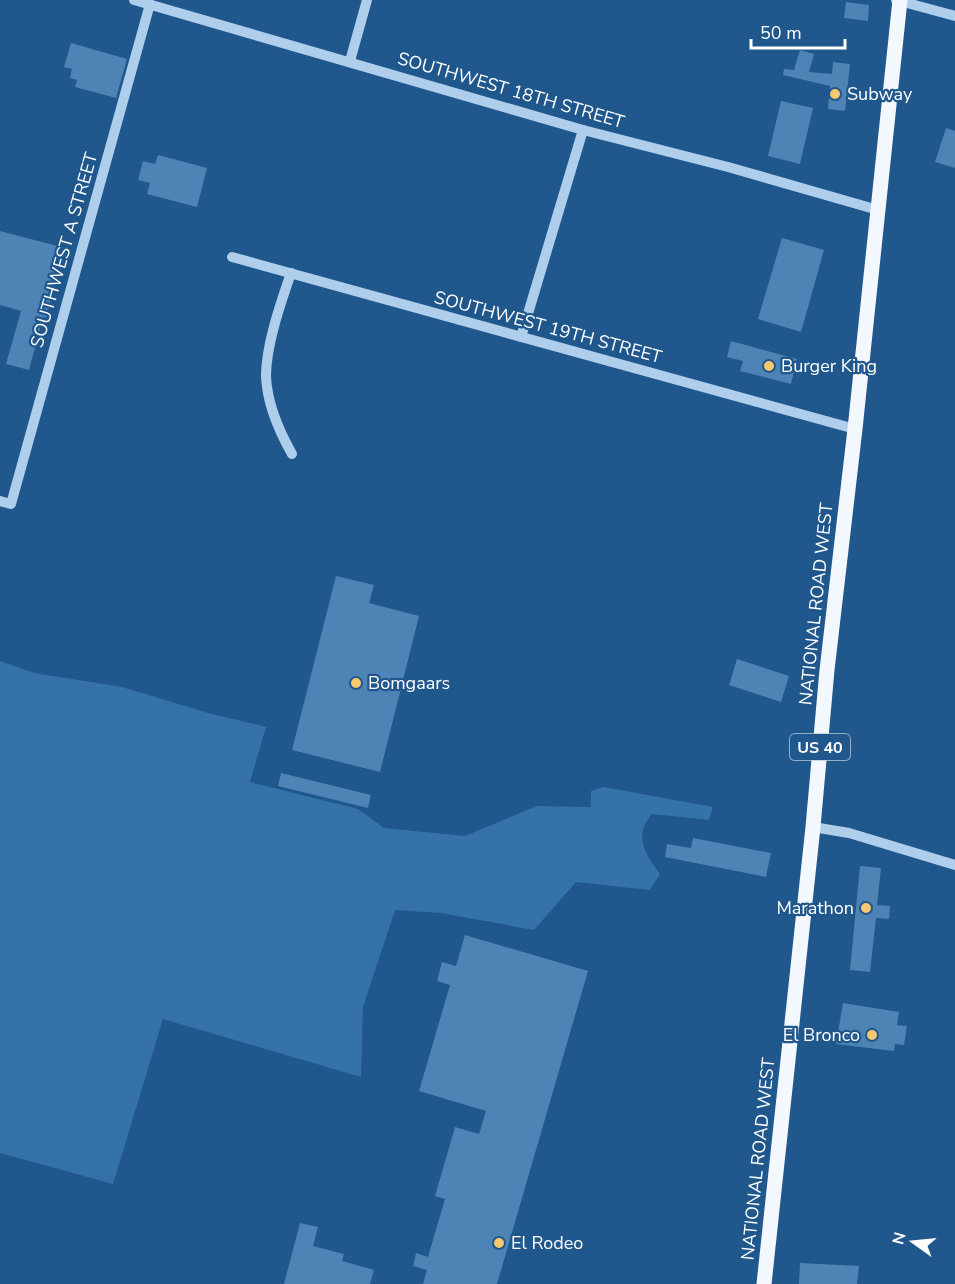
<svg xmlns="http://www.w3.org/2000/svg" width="955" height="1284" viewBox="0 0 955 1284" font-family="'Nunito Sans',sans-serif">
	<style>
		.green { fill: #3472a9 }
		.building { fill: #4d83b5 }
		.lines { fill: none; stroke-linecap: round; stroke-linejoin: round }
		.minor { stroke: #aeceec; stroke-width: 10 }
		.major { stroke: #f3f8fe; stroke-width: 15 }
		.poi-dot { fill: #f9c76f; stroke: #20578c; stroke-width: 2 }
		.labels { text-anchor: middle; stroke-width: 4.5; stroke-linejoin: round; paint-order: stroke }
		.shield { fill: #20578c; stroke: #bccddc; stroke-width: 1.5 }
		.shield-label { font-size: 16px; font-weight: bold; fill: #fff }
		.street-label { font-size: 18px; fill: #fff; stroke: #20578c }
		.poi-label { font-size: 18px; fill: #fff; stroke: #20578c; text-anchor: start }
	</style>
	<rect width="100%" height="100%" fill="#20578c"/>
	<path class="green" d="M0 661 34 673 122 687 208 713 266 727 250 782 358 809 384 828 465 836 537 806 591 807V791L604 787 713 807 709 820 652 814C633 837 645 854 660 874L650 890 576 882 534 930 441 913 395 910 363 1007 361 1077 163 1019 113 1184 0 1153Z"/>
	<g class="building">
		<polygon points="846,2 869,5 868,21 844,18"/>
		<polygon points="71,43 127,59 116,98 75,87 77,80 70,78 72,69 64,67"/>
		<polygon points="800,50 814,54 809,72 832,74 833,62 850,64 845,111 828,109 830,86 783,75 784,69 794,70"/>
		<polygon points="781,101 813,108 800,164 768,156"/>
		<polygon points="946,128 955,131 955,168 935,162"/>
		<polygon points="158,155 207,168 197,207 147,194 150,183 138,180 143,161 155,164"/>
		<polygon points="0,231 65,248 46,318 43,317 29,370 6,364 21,311 0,305"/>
		<polygon points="782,238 824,250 801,332 758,319"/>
		<polygon points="731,341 797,359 791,384 740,371 743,361 727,357"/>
		<polygon points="336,576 374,585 369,603 419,616 380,772 292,750"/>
		<polygon points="737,659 789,676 781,702 729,685"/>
		<polygon points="281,773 371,795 368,808 278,786"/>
		<polygon points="693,838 771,853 766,877 665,857 667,844 691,848"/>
		<polygon points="860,866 881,868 877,905 890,906 889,919 876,918 870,972 850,970"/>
		<polygon points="465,935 588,971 497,1284 423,1284 427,1270 413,1266 416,1253 428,1257 445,1199 435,1196 455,1127 479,1134 486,1111 419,1091 450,985 437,981 442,962 456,966"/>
		<polygon points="843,1003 899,1012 897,1025 907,1026 904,1045 895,1044 894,1051 836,1044"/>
		<polygon points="300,1223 318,1227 313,1246 344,1254 342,1261 374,1270 370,1284 284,1284"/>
		<polygon points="800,1263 859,1266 857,1284 799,1284"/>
	</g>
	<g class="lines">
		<g class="minor">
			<polyline points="134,0 583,130 728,167 878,210"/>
			<polyline points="896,0 955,16"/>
			<polyline points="350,61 367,0"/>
			<polyline points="232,257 855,429"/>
			<path d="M291 273C281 302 266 345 266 376 267 403 279 431 292 454"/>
			<polyline points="521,337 583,130"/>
			<polyline points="0,501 11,504 150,4"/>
			<polyline points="813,827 849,833 955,865"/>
		</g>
		<polyline class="major" points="764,1284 813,827 827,670 855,429 900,0"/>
	</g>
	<g class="poi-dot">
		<circle cx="835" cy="94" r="6"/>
		<circle cx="769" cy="366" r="6"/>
		<circle cx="356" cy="683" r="6"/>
		<circle cx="866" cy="908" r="6"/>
		<circle cx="872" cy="1035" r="6"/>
		<circle cx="499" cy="1243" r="6"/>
	</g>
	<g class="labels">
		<rect class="shield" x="790" y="734" width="60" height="26" rx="4.5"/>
		<g class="shield-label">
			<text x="820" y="753">US 40</text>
		</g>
		<g class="street-label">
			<text transform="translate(511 90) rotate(16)" y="6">SOUTHWEST 18TH STREET</text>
			<text transform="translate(64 250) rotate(-74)" y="6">SOUTHWEST A STREET</text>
			<text transform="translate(548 327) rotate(15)" y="6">SOUTHWEST 19TH STREET</text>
			<text transform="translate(816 604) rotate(-84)" y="6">NATIONAL ROAD WEST</text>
			<text transform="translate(758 1159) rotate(-84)" y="6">NATIONAL ROAD WEST</text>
		</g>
		<g class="poi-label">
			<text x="847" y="100">Subway</text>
			<text x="781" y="372">Burger King</text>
			<text x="368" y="689">Bomgaars</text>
			<text x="854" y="914" text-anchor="end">Marathon</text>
			<text x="860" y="1041" text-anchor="end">El Bronco</text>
			<text x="511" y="1249">El Rodeo</text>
		</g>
	</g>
	<g transform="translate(913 1242) rotate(285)" stroke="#20578c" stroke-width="4.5" paint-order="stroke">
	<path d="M0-4.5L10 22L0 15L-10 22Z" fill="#ffffff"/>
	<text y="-9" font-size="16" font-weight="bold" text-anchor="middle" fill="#ffffff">N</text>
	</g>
	<path d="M751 39v9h94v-9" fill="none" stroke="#ffffff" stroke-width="3"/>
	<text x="760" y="39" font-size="18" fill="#ffffff" stroke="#20578c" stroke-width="4.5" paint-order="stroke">50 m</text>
</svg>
